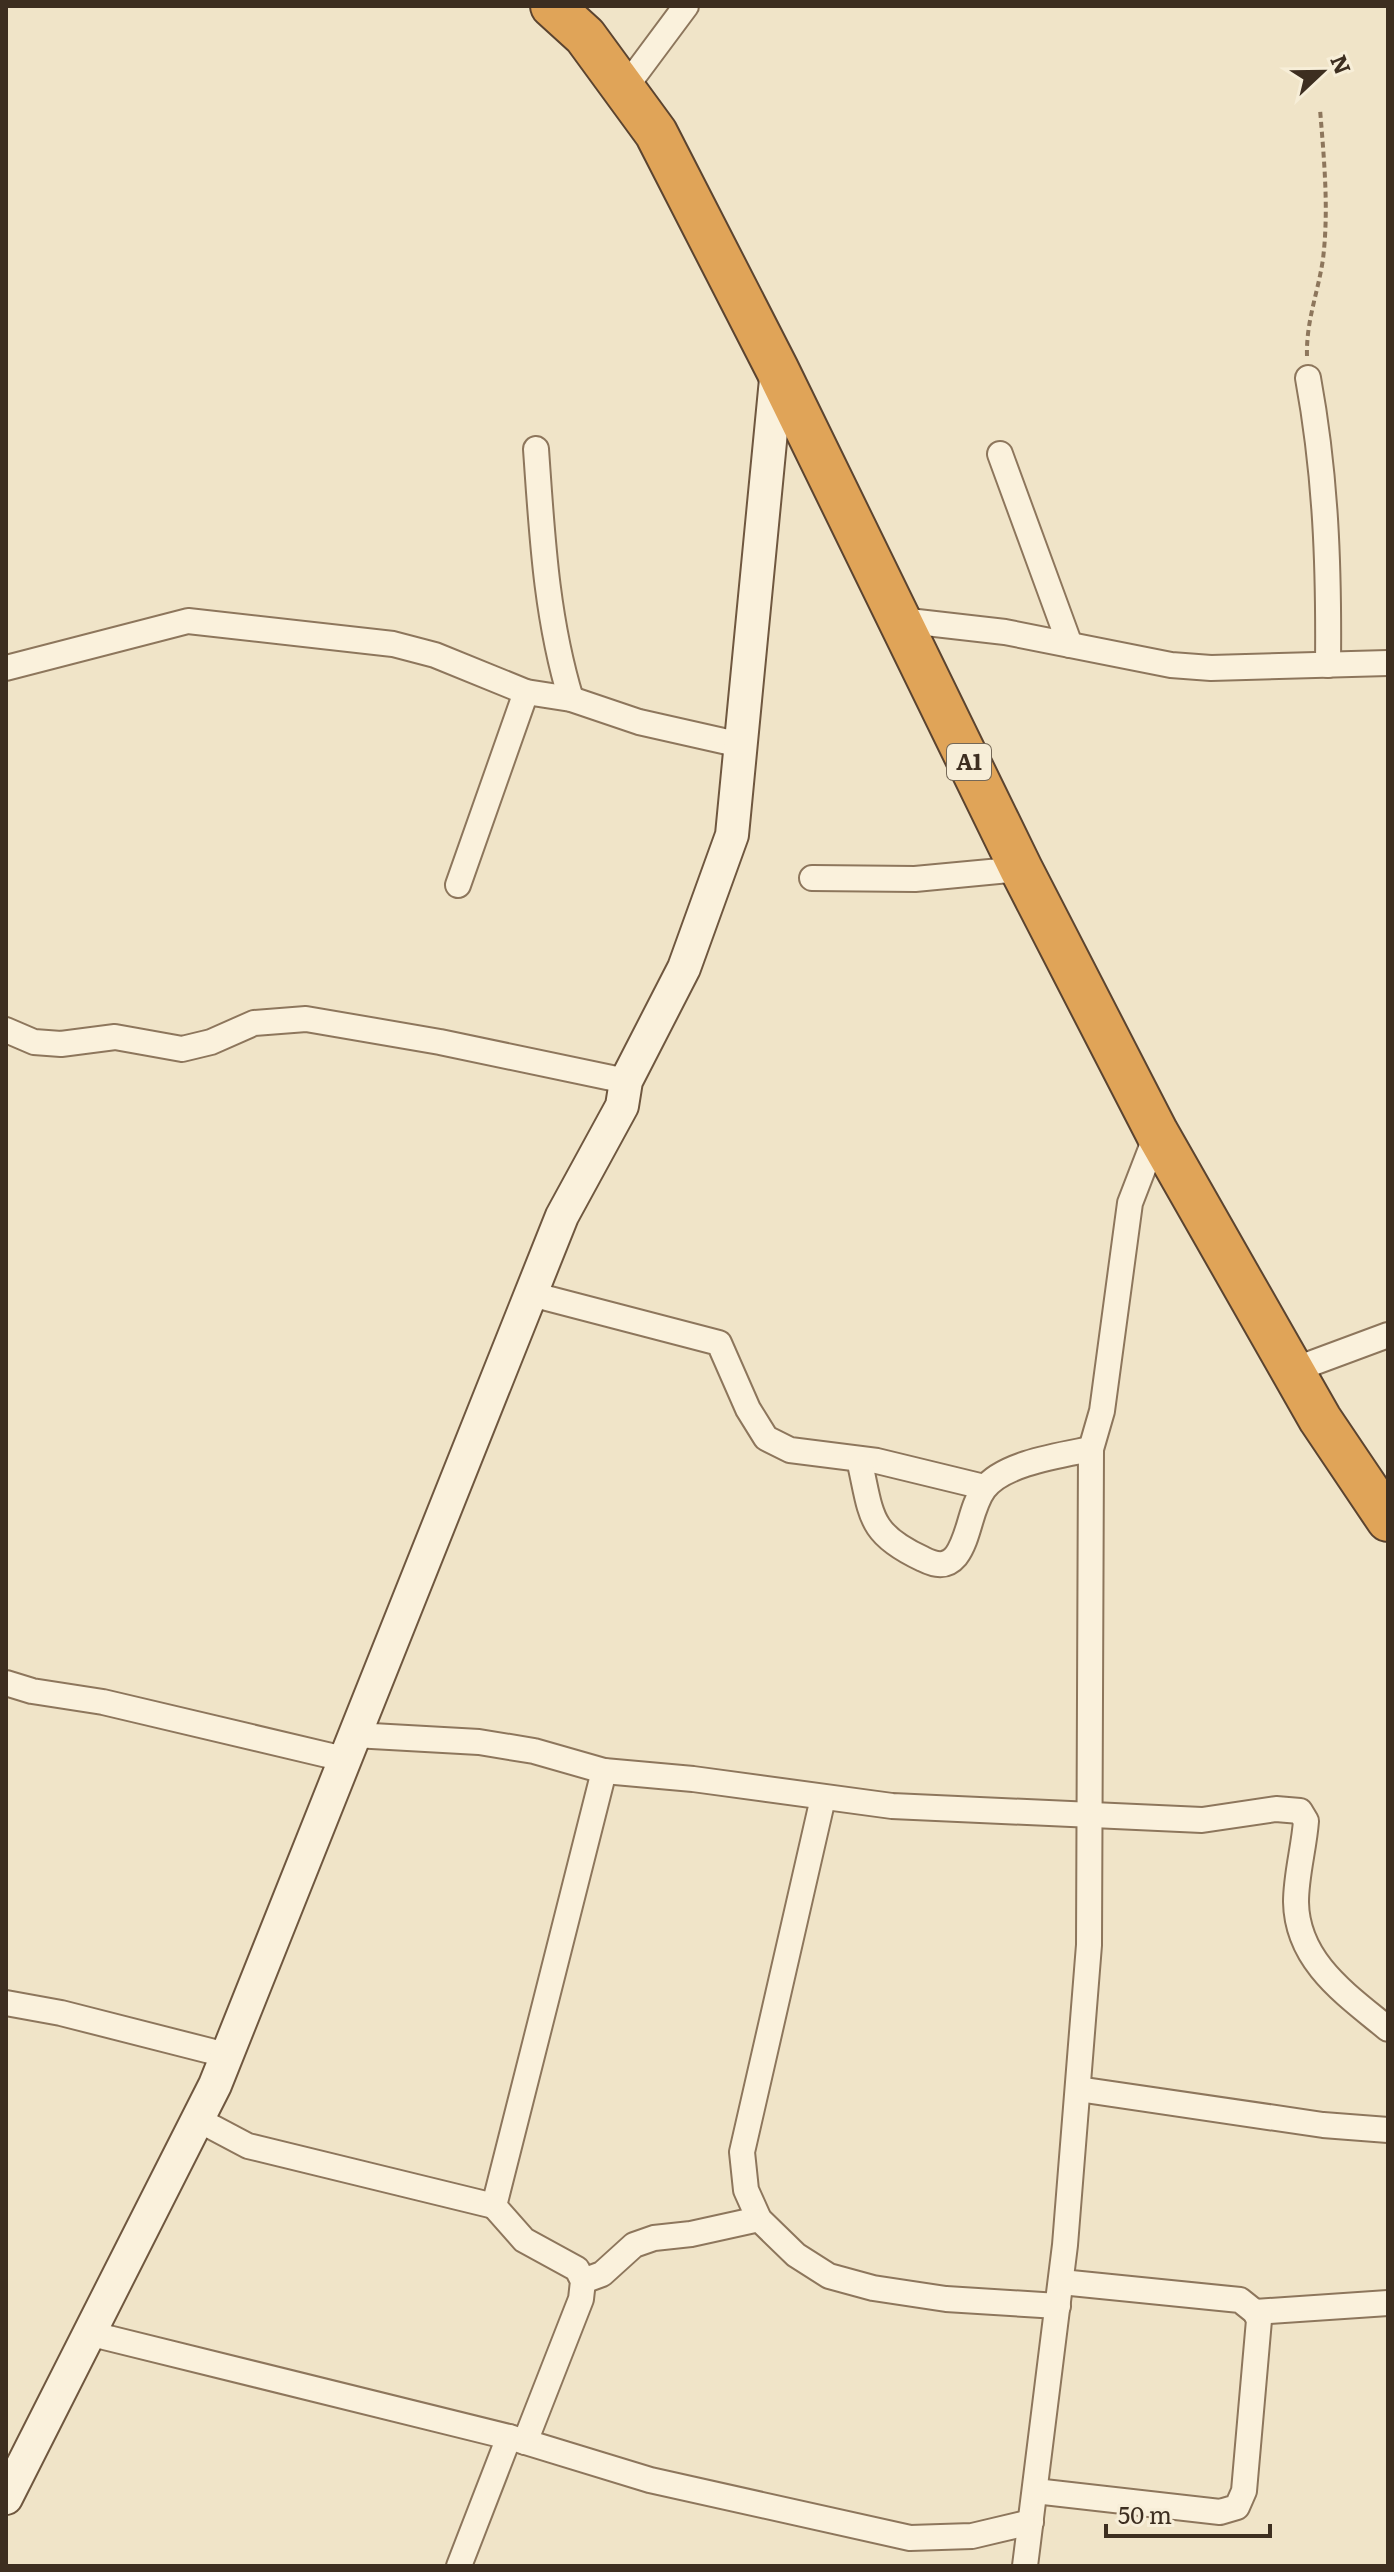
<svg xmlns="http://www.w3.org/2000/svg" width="1394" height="2572" viewBox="0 0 1394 2572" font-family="Literata,serif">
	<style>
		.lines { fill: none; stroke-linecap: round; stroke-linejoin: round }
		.street-casing { stroke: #8d765c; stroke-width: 28 }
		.secondary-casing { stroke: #6f573f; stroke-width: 36 }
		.highway-casing { stroke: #5b4430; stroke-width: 46 }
		.path { stroke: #8d765c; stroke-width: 4; stroke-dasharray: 6 4; stroke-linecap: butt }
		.street { stroke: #faf1dc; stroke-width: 24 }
		.secondary { stroke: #faf1dc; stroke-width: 32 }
		.highway { stroke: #e0a458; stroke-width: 42 }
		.labels { text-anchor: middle; stroke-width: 8; stroke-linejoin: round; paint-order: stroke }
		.shield { fill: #f7eed8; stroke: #756857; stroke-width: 2 }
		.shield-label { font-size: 22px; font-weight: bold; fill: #3d2e20 }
	</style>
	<rect width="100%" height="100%" fill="#f0e4c8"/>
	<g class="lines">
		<defs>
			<g id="street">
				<polyline points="625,88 686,6"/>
				<path d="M1308 378C1326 476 1329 566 1328 665"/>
				<path d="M536 449C542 534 546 617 571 699"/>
				<polyline points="1000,454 1070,645"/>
				<polyline points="900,620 1005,632 1171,665 1211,668 1388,663"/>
				<polyline points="6,668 188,621 393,644 435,655 526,692 571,699 639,722 741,745"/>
				<polyline points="812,878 915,879 1021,869"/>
				<polyline points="458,885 526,692"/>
				<polyline points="6,1030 34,1042 61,1044 115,1037 182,1049 211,1042 254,1023 306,1019 440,1042 626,1081"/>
				<polyline points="531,1294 719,1343 748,1409 766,1438 790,1450 877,1461 984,1487"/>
				<polyline points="1291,1371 1388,1335"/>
				<path d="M859 1459C872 1515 867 1533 923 1559 935 1565 946 1568 956 1556 970 1537 970 1508 984 1489 1003 1463 1062 1455 1091 1449"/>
				<polyline points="6,1683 32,1691 103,1702 344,1759"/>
				<path d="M354 1735 479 1742 534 1751 604 1771 693 1779 892 1806 1202 1820 1276 1809 1300 1811 1306 1821C1304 1848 1296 1875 1296 1902 1297 1962 1347 1995 1388 2029"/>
				<polyline points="823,1798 742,2152 746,2190 759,2219 796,2255 829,2276 873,2288 946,2299 1058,2306"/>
				<polyline points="6,2003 61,2013 226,2055"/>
				<polyline points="1078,2089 1323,2125 1388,2130"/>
				<polyline points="197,2119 248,2146 494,2206"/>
				<polyline points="583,2281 602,2274 634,2245 654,2238 691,2234 759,2219"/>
				<polyline points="1255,2312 1388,2303"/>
				<polyline points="88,2333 509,2437 650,2480 910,2538 972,2536 1031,2522"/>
				<polyline points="525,2442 581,2299 583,2281 577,2269 524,2240 494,2206 604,1771"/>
				<polyline points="1035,2491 1220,2512 1237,2507 1244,2491 1259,2320 1255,2312 1240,2300 1061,2282"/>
				<polyline points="459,2566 509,2437"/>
				<polyline points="1025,2566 1065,2245 1089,1945 1091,1449 1102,1411 1130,1203 1157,1133"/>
			</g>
			<polyline id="secondary" points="6,2498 215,2085 562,1216 622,1106 626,1081 684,968 732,835 777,369"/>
			<polyline id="highway" points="552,6 585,36 656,133 777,369 1021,869 1157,1133 1320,1419 1388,1520"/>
		</defs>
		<use href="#street" class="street-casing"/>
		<use href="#secondary" class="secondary-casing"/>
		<use href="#highway" class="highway-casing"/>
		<path class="path" d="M1307 356C1306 321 1318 293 1323 259 1329 209 1324 159 1320 109"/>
		<use href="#street" class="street"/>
		<use href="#secondary" class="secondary"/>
		<use href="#highway" class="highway"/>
	</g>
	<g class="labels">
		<rect class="shield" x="947" y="744" width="44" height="36" rx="6"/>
		<g class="shield-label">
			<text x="969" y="770">A1</text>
		</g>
	</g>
	<rect width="1394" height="2572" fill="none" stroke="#3d2e20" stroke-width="16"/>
	<g transform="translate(1322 72) rotate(68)" stroke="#f7eed8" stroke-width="6" paint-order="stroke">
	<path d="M0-6L14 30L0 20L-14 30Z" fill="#3d2e20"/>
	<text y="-12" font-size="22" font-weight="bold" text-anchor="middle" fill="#3d2e20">N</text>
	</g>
	<path d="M1106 2524v12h164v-12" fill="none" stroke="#3d2e20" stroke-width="4"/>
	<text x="1118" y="2524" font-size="24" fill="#3d2e20" stroke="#f7eed8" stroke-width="6" paint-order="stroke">50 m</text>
</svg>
